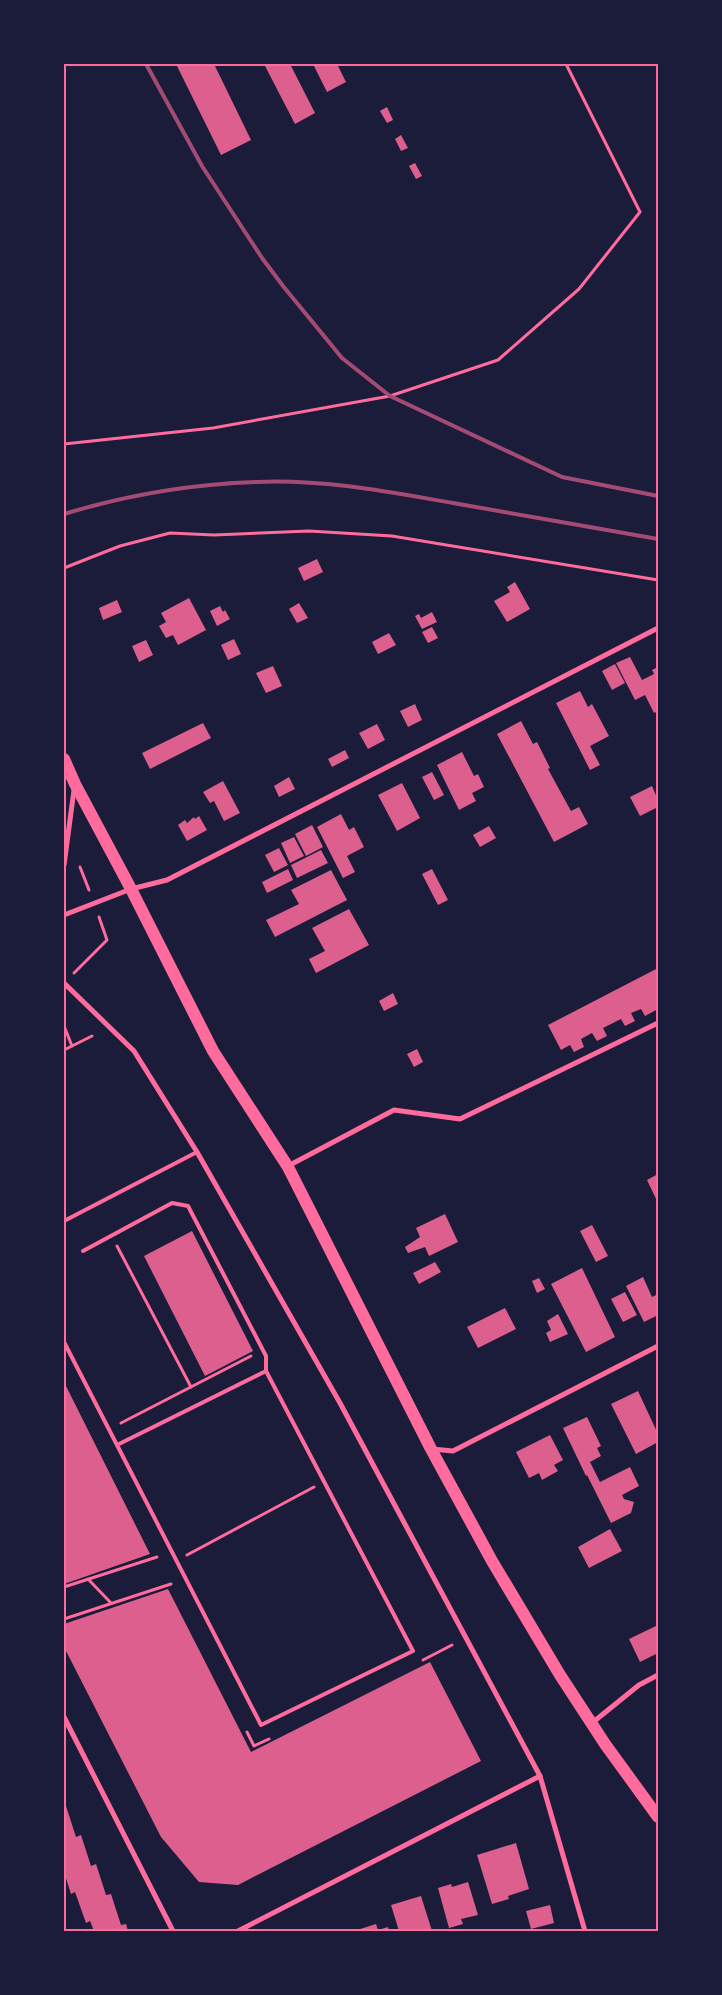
<svg xmlns="http://www.w3.org/2000/svg" width="722" height="1995" viewBox="0 0 722 1995" font-family="'PT Sans',sans-serif">
	<style>
		.building { fill: #dd5f8e }
		.lines { fill: none; stroke-linecap: round; stroke-linejoin: round }
		.path { stroke: #ff6b9d; stroke-width: 3 }
		.service { stroke: #ff6b9d; stroke-width: 4 }
		.minor { stroke: #ff6b9d; stroke-width: 5 }
		.primary { stroke: #ff6b9d; stroke-width: 12 }
		.rail { stroke: #a44b75; stroke-width: 4 }
		.neatline { fill: none; stroke: #ff6b9d; stroke-width: 2 }
	</style>
	<rect width="100%" height="100%" fill="#1b1b3a"/>
	<g class="building">
		<polygon points="176,64 214,64 251,140 221,155"/>
		<polygon points="264,64 290,64 315,113 295,124"/>
		<polygon points="313,64 337,64 346,82 327,92"/>
		<polygon points="387,107 393,120 387,123 380,111"/>
		<polygon points="401,135 408,148 401,151 395,139"/>
		<polygon points="415,163 422,176 416,179 409,166"/>
		<polygon points="317,559 323,572 304,581 298,568"/>
		<polygon points="515,582 530,609 507,622 494,601 510,592 507,587"/>
		<polygon points="189,598 206,630 178,645 173,635 166,638 159,626 166,622 161,613"/>
		<polygon points="117,600 122,612 103,620 99,608"/>
		<polygon points="299,603 308,618 297,623 289,609"/>
		<polygon points="220,606 223,612 225,610 230,619 217,626 210,611"/>
		<polygon points="432,612 437,622 422,629 415,616 419,614 421,618"/>
		<polygon points="432,627 438,638 428,643 422,632"/>
		<polygon points="389,633 396,645 378,654 372,642"/>
		<polygon points="234,639 241,654 228,660 221,645"/>
		<polygon points="146,640 153,655 139,662 132,646"/>
		<polygon points="630,657 642,680 654,674 652,670 658,667 658,711 654,713 645,695 635,700 616,663"/>
		<polygon points="615,664 625,683 612,690 602,671"/>
		<polygon points="273,666 282,686 266,693 256,673"/>
		<polygon points="580,691 588,707 592,704 609,736 590,746 600,765 590,770 556,703"/>
		<polygon points="415,704 422,720 408,727 400,711"/>
		<polygon points="521,721 533,744 537,742 550,768 548,769 571,811 579,807 588,824 554,842 497,734"/>
		<polygon points="203,723 211,738 150,769 142,753"/>
		<polygon points="377,724 385,740 368,749 359,733"/>
		<polygon points="345,750 349,758 332,767 328,759"/>
		<polygon points="462,752 474,776 478,774 484,787 472,793 476,801 459,810 437,765"/>
		<polygon points="432,772 444,795 434,800 422,777"/>
		<polygon points="289,777 295,789 279,797 274,786"/>
		<polygon points="223,781 240,813 224,821 214,801 210,803 203,792"/>
		<polygon points="402,783 420,818 397,831 378,795"/>
		<polygon points="652,786 658,800 658,807 640,816 630,797"/>
		<polygon points="341,814 349,830 354,827 364,847 347,856 355,872 343,878 317,827"/>
		<polygon points="199,816 207,830 187,841 178,825 185,820 187,823 194,817 195,819"/>
		<polygon points="312,825 323,847 306,856 295,834"/>
		<polygon points="489,826 496,838 480,847 473,835"/>
		<polygon points="294,837 304,856 290,863 281,843"/>
		<polygon points="279,848 288,865 274,872 265,855"/>
		<polygon points="321,850 328,863 297,878 291,865"/>
		<polygon points="288,869 293,880 267,893 262,882"/>
		<polygon points="432,869 448,900 438,905 422,874"/>
		<polygon points="331,870 347,900 275,937 266,920 299,904 291,890"/>
		<polygon points="349,909 369,945 316,973 309,959 325,951 312,928"/>
		<polygon points="658,968 658,1009 645,1016 641,1009 631,1013 635,1021 625,1026 621,1019 603,1028 607,1036 597,1041 592,1033 581,1039 584,1047 574,1052 570,1045 561,1050 548,1025"/>
		<polygon points="393,993 398,1004 384,1011 379,1001"/>
		<polygon points="417,1049 423,1062 414,1067 407,1054"/>
		<polygon points="658,1174 658,1203 647,1180"/>
		<polygon points="445,1214 458,1242 429,1256 425,1247 408,1253 405,1247 420,1237 416,1228"/>
		<polygon points="592,1225 608,1256 596,1262 580,1231"/>
		<polygon points="192,1231 253,1351 205,1376 144,1256"/>
		<polygon points="435,1262 441,1272 419,1284 413,1273"/>
		<polygon points="582,1268 615,1337 586,1352 551,1284"/>
		<polygon points="643,1277 652,1297 658,1294 658,1315 644,1322 626,1286"/>
		<polygon points="539,1278 545,1289 537,1293 532,1281"/>
		<polygon points="625,1292 637,1315 623,1322 611,1299"/>
		<polygon points="505,1308 516,1329 478,1348 467,1327"/>
		<polygon points="558,1314 568,1334 550,1342 546,1333 551,1330 547,1321"/>
		<polygon points="64,1382 150,1554 64,1584"/>
		<polygon points="638,1391 658,1434 658,1442 636,1454 611,1404"/>
		<polygon points="587,1417 601,1446 597,1448 601,1456 590,1462 600,1482 630,1467 639,1486 622,1495 624,1499 634,1502 631,1513 611,1523 587,1475 586,1476 563,1428"/>
		<polygon points="550,1435 563,1460 554,1465 558,1471 542,1480 539,1473 529,1478 516,1452"/>
		<polygon points="610,1529 622,1551 589,1568 578,1547"/>
		<polygon points="168,1589 251,1752 430,1662 481,1761 238,1885 199,1882 161,1837 64,1647 64,1624"/>
		<polygon points="658,1625 658,1653 640,1662 629,1639"/>
		<polygon points="64,1806 66,1806 76,1837 81,1835 91,1866 96,1864 106,1895 111,1894 121,1925 126,1924 128,1931 94,1931 90,1921 86,1923 75,1892 71,1894 64,1872"/>
		<polygon points="516,1843 529,1889 508,1896 509,1899 492,1904 477,1855"/>
		<polygon points="468,1882 478,1915 461,1919 463,1924 449,1928 438,1888 451,1884 452,1887"/>
		<polygon points="421,1896 432,1931 399,1931 391,1905"/>
		<polygon points="550,1905 554,1923 531,1929 526,1911"/>
		<polygon points="376,1924 378,1930 388,1927 389,1931 354,1931"/>
	</g>
	<g class="lines">
		<g class="path">
			<polyline points="64,444 213,428 390,396 498,360 579,289 640,212 566,64"/>
			<polyline points="64,568 120,546 170,533 214,535 309,531 392,536 658,580"/>
			<polyline points="80,867 89,890"/>
			<polyline points="74,973 107,940 99,917"/>
			<polyline points="64,1026 72,1046"/>
			<polyline points="64,1050 92,1036"/>
			<polyline points="117,1246 191,1387"/>
			<polyline points="121,1423 251,1356"/>
			<polyline points="187,1555 314,1487"/>
			<polyline points="88,1579 111,1603"/>
			<polyline points="64,1587 157,1557"/>
			<polyline points="64,1619 171,1584"/>
			<polyline points="423,1660 452,1645"/>
			<polyline points="247,1732 254,1746 269,1739"/>
		</g>
		<g class="service">
			<polyline points="64,1221 197,1152"/>
			<polyline points="83,1251 172,1203 188,1206 266,1356 266,1371"/>
			<polyline points="64,1342 261,1725 413,1651 266,1371 117,1445"/>
		</g>
		<g class="minor">
			<polyline points="64,865 74,790"/>
			<polyline points="64,915 131,889 167,880 658,628"/>
			<polyline points="64,983 134,1051 197,1152 340,1403 540,1776 585,1931"/>
			<polyline points="288,1166 394,1110 460,1119 658,1023"/>
			<polyline points="432,1449 453,1451 658,1346"/>
			<polyline points="64,1717 173,1931"/>
			<polyline points="592,1723 639,1685 658,1675"/>
			<polyline points="238,1931 540,1776"/>
		</g>
		<polyline class="primary" points="64,759 75,784 131,889 213,1051 288,1167 431,1449 492,1561 560,1675 605,1744 658,1817"/>
		<g class="rail">
			<polyline points="146,64 202,166 262,258 283,286 342,358 390,396 562,477 658,496"/>
			<path d="M64 514C127 495 192 484 257 482 323 479 389 492 453 503 521 515 590 527 658 539"/>
		</g>
	</g>
	<rect width="722" height="1995" fill="none" stroke="#1b1b3a" stroke-width="130"/>
	<rect x="65" y="65" width="592" height="1865" class="neatline"/>
</svg>
